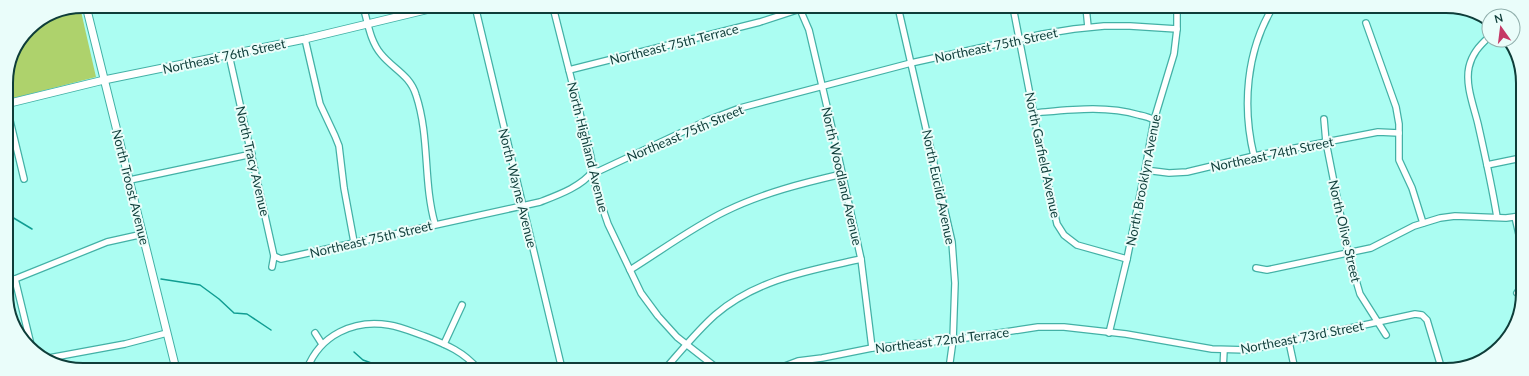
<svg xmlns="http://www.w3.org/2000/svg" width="1529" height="376" viewBox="0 0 1529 376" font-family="Lato,sans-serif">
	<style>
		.green { fill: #aed26c }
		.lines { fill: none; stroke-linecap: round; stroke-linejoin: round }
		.stream { stroke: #109d92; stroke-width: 1.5 }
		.minor-casing { stroke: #43b1a6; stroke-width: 8 }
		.tertiary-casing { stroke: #43b1a6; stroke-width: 9 }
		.minor { stroke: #fff; stroke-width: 5.5 }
		.tertiary { stroke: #fff; stroke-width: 7 }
		.labels { text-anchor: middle; stroke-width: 4; stroke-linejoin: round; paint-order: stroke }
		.street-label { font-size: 13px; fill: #0e3d39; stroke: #eafdfa }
		.rim { fill: none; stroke: #0e3d39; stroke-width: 2 }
	</style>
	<rect width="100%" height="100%" fill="#abfdf2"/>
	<polygon class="green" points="80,7 96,77 6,100 6,78 29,28 54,12"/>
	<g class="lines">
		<g class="stream">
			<polyline points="7,214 32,229"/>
			<polyline points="161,279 200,285 219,299 234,313 247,314 271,330"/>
			<polyline points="354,352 363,360 388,369"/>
		</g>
		<defs>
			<g id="minor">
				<path d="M363 6C368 23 370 41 381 54 393 69 410 75 416 95 430 137 423 182 435 224"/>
				<polyline points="475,6 562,369"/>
				<polyline points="553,7 591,157 596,189 608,224 641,293 658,316 677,337 718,369"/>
				<polyline points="799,7 809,30 835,141 861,259 872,348"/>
				<polyline points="898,7 952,242 955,283 953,340 949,369"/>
				<polyline points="1013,7 1044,167 1057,224 1064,235 1077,245 1127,259"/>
				<polyline points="1086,7 1088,27"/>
				<polyline points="1366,23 1396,107 1399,124 1399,160 1412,188 1423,223"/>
				<path d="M1489 37C1479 46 1472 54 1469 67 1465 85 1474 107 1478 124 1485 155 1492 186 1497 217"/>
				<polyline points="305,39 320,104 335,136 339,146 344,188 354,242"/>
				<polyline points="229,55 274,256 272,267"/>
				<polyline points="569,70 760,22 800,9"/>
				<polyline points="6,104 24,179"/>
				<path d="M1033 113C1069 110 1105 105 1139 115 1144 116 1149 117 1154 120"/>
				<polyline points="1324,119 1326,142 1348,253 1360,294 1386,335"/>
				<path d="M1254 156C1242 107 1246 51 1273 7"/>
				<polyline points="1487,165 1521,158"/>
				<polyline points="1145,170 1169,173 1187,172 1254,156 1378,132 1399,133"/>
				<polyline points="130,180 252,154"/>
				<polyline points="1515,217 1521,243"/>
				<path d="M274 256 281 259 540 202C558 195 581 187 593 171H599L708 120 740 108 911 63 1043 34 1074 29 1104 26H1130L1177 29"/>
				<polyline points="1256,268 1267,270 1371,248 1414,226 1440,218 1455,216 1506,218 1521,216"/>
				<path d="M630 270C662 250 693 227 726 211 763 193 803 183 842 174"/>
				<polyline points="15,279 32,349"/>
				<polyline points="7,281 15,279 107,242 143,234"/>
				<polyline points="1517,293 1521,287"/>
				<polyline points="315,333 322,344"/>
				<polyline points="1109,333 1127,259 1145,170 1154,120 1174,54 1177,29 1177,7"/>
				<polyline points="1289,342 1295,370"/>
				<polyline points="444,344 462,305"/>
				<polyline points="49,358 125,344 167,333"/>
				<path d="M307 369C320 335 354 319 389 325 402 327 415 333 427 337 447 345 464 352 478 369"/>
				<path d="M665 369C681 351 697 331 715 315 757 279 808 271 861 259"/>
				<polyline points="777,369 798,361 822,358 872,348 953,340 1038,327 1064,327 1126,334 1212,349 1248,350 1415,314 1422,315 1427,320 1442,370"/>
				<polyline points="1223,370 1224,350"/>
			</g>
			<g id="tertiary">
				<polyline points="86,6 176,369"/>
				<polyline points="6,104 104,80 305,39 442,6"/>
			</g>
		</defs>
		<use href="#minor" class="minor-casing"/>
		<use href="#tertiary" class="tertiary-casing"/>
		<use href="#minor" class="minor"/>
		<use href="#tertiary" class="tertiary"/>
	</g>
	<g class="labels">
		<g class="street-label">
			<text transform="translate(674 44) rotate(-14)" y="5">Northeast 75th Terrace</text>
			<text transform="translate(996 45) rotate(-12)" y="5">Northeast 75th Street</text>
			<text transform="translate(224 56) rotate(-12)" y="5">Northeast 76th Street</text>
			<text transform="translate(685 133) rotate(-23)" y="5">Northeast 75th Street</text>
			<text transform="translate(588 147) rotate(76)" y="5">North Highland Avenue</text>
			<text transform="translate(1272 154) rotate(-12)" y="5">Northeast 74th Street</text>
			<text transform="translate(1043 155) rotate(78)" y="5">North Garfield Avenue</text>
			<text transform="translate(253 161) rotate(77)" y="5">North Tracy Avenue</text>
			<text transform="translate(842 176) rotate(77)" y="5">North Woodland Avenue</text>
			<text transform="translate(1143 180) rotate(-79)" y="5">North Brooklyn Avenue</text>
			<text transform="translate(131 187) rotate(76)" y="5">North Troost Avenue</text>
			<text transform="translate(939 187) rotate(78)" y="5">North Euclid Avenue</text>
			<text transform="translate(518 188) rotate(76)" y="5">North Wayne Avenue</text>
			<text transform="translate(1345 231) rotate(77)" y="5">North Olive Street</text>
			<text transform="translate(371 239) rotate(-13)" y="5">Northeast 75th Street</text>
			<text transform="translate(1302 337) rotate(-11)" y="5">Northeast 73rd Street</text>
			<text transform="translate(942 340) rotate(-7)" y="5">Northeast 72nd Terrace</text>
		</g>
	</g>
	<path d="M0 0H1529V376H0ZM83 13H1446A70 70 0 0 1 1516 83V293A70 70 0 0 1 1446 363H83A70 70 0 0 1 13 293V83A70 70 0 0 1 83 13Z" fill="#eafdfa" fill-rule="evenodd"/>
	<path class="rim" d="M83 13H1446A70 70 0 0 1 1516 83V293A70 70 0 0 1 1446 363H83A70 70 0 0 1 13 293V83A70 70 0 0 1 83 13Z"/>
	<g transform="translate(1501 28) rotate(346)"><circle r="19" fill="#eafdfa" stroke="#92b0ad"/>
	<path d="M0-3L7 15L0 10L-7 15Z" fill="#c53866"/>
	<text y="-6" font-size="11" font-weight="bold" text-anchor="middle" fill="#0e3d39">N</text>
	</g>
</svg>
